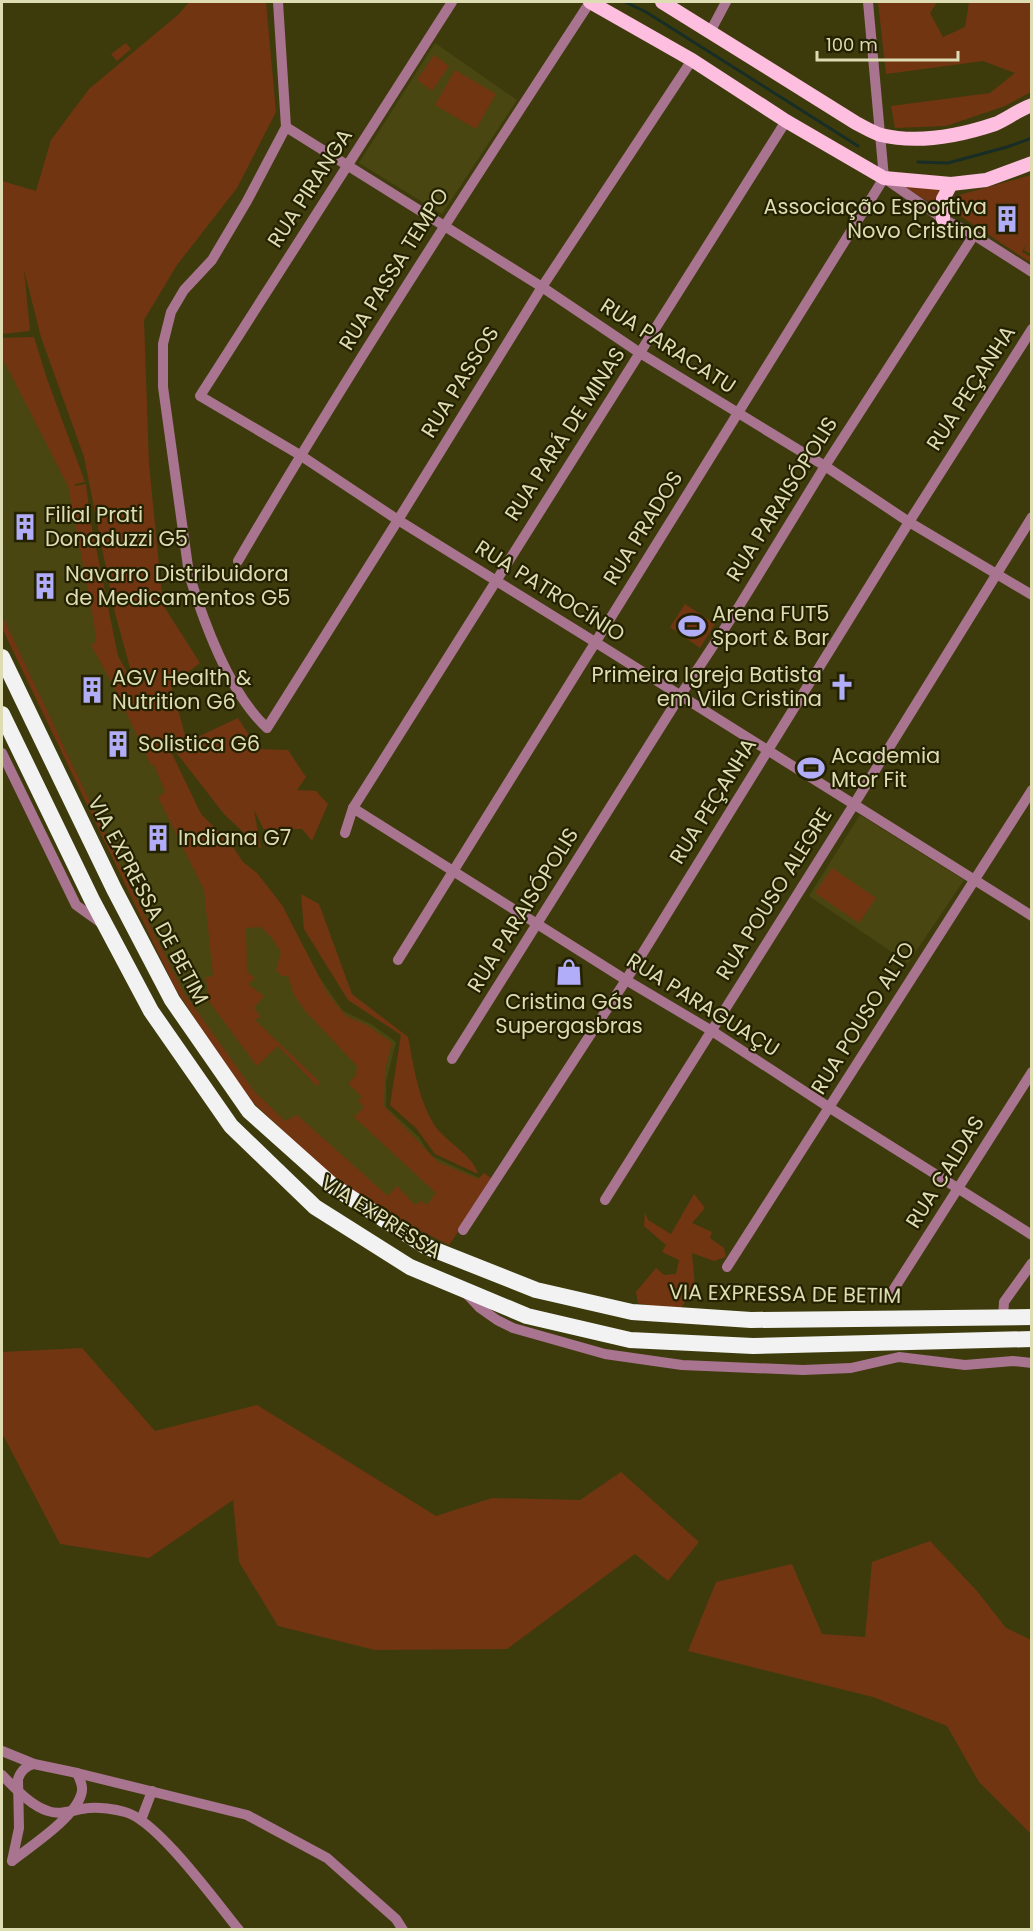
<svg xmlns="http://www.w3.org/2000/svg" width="1033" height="1931" viewBox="0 0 1033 1931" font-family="Poppins,sans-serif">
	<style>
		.built { fill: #494612 }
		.green { fill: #713512 }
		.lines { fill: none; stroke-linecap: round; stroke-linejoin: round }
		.stream { stroke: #172d25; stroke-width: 3 }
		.minor { stroke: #a8748f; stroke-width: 10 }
		.major { stroke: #febedf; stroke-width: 14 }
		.highway { stroke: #f2f2f2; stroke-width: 16 }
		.labels { text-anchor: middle; stroke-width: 4.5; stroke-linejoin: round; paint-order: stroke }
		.street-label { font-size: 21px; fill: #dddcb3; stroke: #232100 }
		.poi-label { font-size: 21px; fill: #dddcb3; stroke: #232100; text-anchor: start }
	</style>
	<rect width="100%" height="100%" fill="#3d3b0c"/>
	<g class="built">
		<polygon points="435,43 517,100 442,214 359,163"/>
		<polygon points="2,335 7,358 73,483 98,628 174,799 263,897 343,1011 371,1024 396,1042 386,1082 386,1107 419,1137 430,1155 488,1182 450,1242 395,1216 256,1097 182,994 2,623"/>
		<polygon points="860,815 964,880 908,963 809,896"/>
	</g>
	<g class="green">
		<polygon points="189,2 266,2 276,112 237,188 177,265 144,320 149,464 163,605 200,663 171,685 187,742 238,718 258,749 288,750 306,777 297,790 316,791 328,804 312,841 302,829 282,829 276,837 263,828 254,810 261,849 224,814 164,737 201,814 231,844 243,862 257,873 282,905 328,994 346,1016 367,1025 392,1043 385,1069 384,1106 438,1162 478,1179 484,1173 494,1180 449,1245 365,1203 325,1170 244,1094 175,988 2,628 2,615 122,870 184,993 254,1091 285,1121 297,1115 388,1196 397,1186 415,1205 422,1201 427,1205 436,1193 354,1117 364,1107 358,1101 362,1097 348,1083 356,1076 357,1066 306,1012 294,995 288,976 282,976 276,970 281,952 271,937 261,927 246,928 247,972 255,978 248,984 264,996 254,1008 261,1017 255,1020 320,1082 317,1086 278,1046 257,1066 208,1000 206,977 213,976 204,890 158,797 165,792 154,765 151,765 113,685 91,645 96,642 94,623 68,486 2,357 2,338 34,337 47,379 85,482 75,484 75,486 86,484 91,523 118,656 135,686 115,613 84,457 41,337 24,270 30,331 2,334 2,181 36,191 51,140 89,89 179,14"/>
		<polygon points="878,2 937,2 930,13 943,37 965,27 969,2 1031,2 1031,92 1005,106 946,126 895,128 891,106 990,93 1015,73 983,61 886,74"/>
		<polygon points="126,43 131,49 117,61 111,54"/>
		<polygon points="434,55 449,66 432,91 417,80"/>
		<polygon points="455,70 496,94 476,129 435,105"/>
		<polygon points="1031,175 1031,254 1024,250 1028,241 1022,252 1031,257 1031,263 959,215 954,207 953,202 957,196 963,194"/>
		<polygon points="899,184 942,189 936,206"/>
		<polygon points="685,604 715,624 700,648 670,627"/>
		<polygon points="832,868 876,898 859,923 815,893"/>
		<path d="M301 894 319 904 352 994 408 1037C414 1067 418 1099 435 1126 446 1142 474 1156 478 1174L435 1154 416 1128 390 1105 401 1035 348 1000 304 929Z"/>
		<polygon points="694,1194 705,1208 692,1223 712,1232 710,1238 724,1248 726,1257 714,1261 692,1253 695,1287 681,1308 666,1309 638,1303 636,1292 656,1268 664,1275 676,1274 679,1260 662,1252 666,1245 644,1226 645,1212 648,1220 671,1234"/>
		<polygon points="82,1348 155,1431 257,1405 436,1516 492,1498 580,1500 621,1472 699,1542 668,1581 635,1554 507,1649 375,1650 278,1626 239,1562 233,1500 149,1558 60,1544 2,1433 2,1352"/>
		<polygon points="930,1541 977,1591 1006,1628 1031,1640 1031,1834 979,1782 947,1726 873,1697 688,1651 716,1582 792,1564 822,1634 865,1637 872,1562"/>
	</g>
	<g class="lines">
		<g class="stream">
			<polyline points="625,2 646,12 858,146"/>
			<polyline points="918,162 948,163 1007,147 1032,138"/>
		</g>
		<g class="minor">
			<polyline points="278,2 286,127"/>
			<polyline points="452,2 200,396 300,455 398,520 595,642 1032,916"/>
			<polyline points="868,2 884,178"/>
			<polyline points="710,32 726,2"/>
			<path d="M286 127 247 201 212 260 184 290 171 312 163 344V387L189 574C204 623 229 693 267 728L398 520 542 287 692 60"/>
			<polyline points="286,127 542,287 640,353 825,466 909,522 1032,595"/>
			<polyline points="884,178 943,219 974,235 1032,272"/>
			<path d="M238 561C349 371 470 186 590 2"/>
			<polyline points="2,753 76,905 101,923"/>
			<polyline points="353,808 626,980 712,1031 830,1108 1032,1235"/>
			<polyline points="345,833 353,808 786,121"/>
			<polyline points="398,960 884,178"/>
			<polyline points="452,1059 680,696 738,608 825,466 974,235"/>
			<polyline points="605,1200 853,806 1032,517"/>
			<polyline points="463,1230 626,980 909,522 1032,329"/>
			<polyline points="727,1267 1032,790"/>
			<polyline points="892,1292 1032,1072"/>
			<polyline points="466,1293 480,1308 497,1320 513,1328 605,1354 682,1365 803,1370 851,1368 899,1357 965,1365 1013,1361 1032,1363"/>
			<polyline points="1003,1318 1004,1302 1032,1263"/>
			<polyline points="2,1751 34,1764 77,1773 247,1815 327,1858 396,1919 403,1930"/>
			<path d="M2 1775C15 1788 30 1805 48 1811 60 1816 76 1809 89 1808 99 1807 115 1809 125 1812 157 1820 216 1902 239 1930"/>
			<polyline points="141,1820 152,1791"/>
			<path d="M12 1861C31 1846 74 1818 81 1795 84 1787 80 1780 77 1773"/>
			<path d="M12 1861 19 1828 18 1779C21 1770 26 1766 34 1764"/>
		</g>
		<g class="major">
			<polyline points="590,2 692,60 786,121 884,178 951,184 986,180 1032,163"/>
			<path d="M662 2 856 123C864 127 872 132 881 135 918 144 959 136 995 124 1007 119 1018 110 1032 105"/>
			<polyline points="943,219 943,199 951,184"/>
		</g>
		<g class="highway">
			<polyline points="2,657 114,889 172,1000 249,1111 334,1187 425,1246 536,1290 632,1312 751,1320 1032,1317"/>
			<polyline points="2,714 92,900 151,1011 231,1126 315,1207 410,1267 527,1316 630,1340 753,1346 1032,1339"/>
		</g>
	</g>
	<defs>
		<symbol id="building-bare" viewBox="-9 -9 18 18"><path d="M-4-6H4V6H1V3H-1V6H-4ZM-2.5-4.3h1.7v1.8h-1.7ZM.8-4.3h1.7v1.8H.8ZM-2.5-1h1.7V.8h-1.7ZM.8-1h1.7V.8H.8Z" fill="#b2adf9" stroke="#232100" stroke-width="2.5" paint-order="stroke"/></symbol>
		<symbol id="stadium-bare" viewBox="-9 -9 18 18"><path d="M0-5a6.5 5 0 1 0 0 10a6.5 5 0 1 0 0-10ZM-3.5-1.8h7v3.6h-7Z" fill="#b2adf9" stroke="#232100" stroke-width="2.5" paint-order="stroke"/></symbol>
		<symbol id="church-bare" viewBox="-9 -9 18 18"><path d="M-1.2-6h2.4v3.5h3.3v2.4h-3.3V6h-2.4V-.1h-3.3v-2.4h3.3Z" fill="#b2adf9" stroke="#232100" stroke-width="2.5" paint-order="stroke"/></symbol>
		<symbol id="shop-bare" viewBox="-9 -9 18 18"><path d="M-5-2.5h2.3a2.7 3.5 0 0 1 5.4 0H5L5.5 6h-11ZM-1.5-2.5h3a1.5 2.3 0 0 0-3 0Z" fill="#b2adf9" stroke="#232100" stroke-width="2.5" paint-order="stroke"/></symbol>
	</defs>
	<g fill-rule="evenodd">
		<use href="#building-bare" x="988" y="200" width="38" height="38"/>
		<use href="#building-bare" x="6" y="508" width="38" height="38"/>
		<use href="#building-bare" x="26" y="567" width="38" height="38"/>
		<use href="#stadium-bare" x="673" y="607" width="38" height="38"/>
		<use href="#church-bare" x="823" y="668" width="38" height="38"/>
		<use href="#building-bare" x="73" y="671" width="38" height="38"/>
		<use href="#building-bare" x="99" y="725" width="38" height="38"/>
		<use href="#stadium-bare" x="792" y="749" width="38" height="38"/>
		<use href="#building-bare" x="139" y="819" width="38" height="38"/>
		<use href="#shop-bare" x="550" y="953" width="38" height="38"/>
	</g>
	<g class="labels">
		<g class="street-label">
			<text transform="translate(310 188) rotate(-57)" y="7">RUA PIRANGA</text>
			<text transform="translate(394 269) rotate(-58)" y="7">RUA PASSA TEMPO</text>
			<text transform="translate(668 346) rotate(33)" y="7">RUA PARACATU</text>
			<text transform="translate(460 382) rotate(-58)" y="7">RUA PASSOS</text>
			<text transform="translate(971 388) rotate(-57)" y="7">RUA PEÇANHA</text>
			<text transform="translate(565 434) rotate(-57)" y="7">RUA PARÁ DE MINAS</text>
			<text transform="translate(782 499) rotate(-58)" y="7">RUA PARAISÓPOLIS</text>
			<text transform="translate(643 528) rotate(-58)" y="7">RUA PRADOS</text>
			<text transform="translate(550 591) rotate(32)" y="7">RUA PATROCÍNIO</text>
			<text transform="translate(713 801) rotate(-58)" y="7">RUA PEÇANHA</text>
			<text transform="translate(774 894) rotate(-58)" y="7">RUA POUSO ALEGRE</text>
			<text transform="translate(148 900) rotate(62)" y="7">VIA EXPRESSA DE BETIM</text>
			<text transform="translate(523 910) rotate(-58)" y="7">RUA PARAISÓPOLIS</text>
			<text transform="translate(703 1005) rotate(32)" y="7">RUA PARAGUAÇU</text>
			<text transform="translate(863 1018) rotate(-58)" y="7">RUA POUSO ALTO</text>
			<text transform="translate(945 1172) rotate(-58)" y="7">RUA CALDAS</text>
			<text transform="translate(381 1217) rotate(32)" y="7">VIA EXPRESSA</text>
			<text transform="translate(785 1294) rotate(1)" y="7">VIA EXPRESSA DE BETIM</text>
		</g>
		<g class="poi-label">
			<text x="987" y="214" text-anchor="end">Associação Esportiva<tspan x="987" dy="24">Novo Cristina</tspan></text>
			<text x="45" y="522">Filial Prati<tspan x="45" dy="24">Donaduzzi G5</tspan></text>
			<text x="65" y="581">Navarro Distribuidora<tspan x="65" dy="24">de Medicamentos G5</tspan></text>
			<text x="712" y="621">Arena FUT5<tspan x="712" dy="24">Sport &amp; Bar</tspan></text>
			<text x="822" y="682" text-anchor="end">Primeira Igreja Batista<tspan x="822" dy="24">em Vila Cristina</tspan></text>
			<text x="112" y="685">AGV Health &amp;<tspan x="112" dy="24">Nutrition G6</tspan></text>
			<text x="138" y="751">Solistica G6</text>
			<text x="831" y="763">Academia<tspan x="831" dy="24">Mtor Fit</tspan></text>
			<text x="178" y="845">Indiana G7</text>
			<text x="569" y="1009" text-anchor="middle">Cristina Gás<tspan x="569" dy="24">Supergasbras</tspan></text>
		</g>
	</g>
	<rect width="1033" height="1931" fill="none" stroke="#dddcb3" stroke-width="6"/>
	<path d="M817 51v9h141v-9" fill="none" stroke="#dddcb3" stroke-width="3"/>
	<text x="826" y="51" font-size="18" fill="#dddcb3" stroke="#232100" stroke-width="4.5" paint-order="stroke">100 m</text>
</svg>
